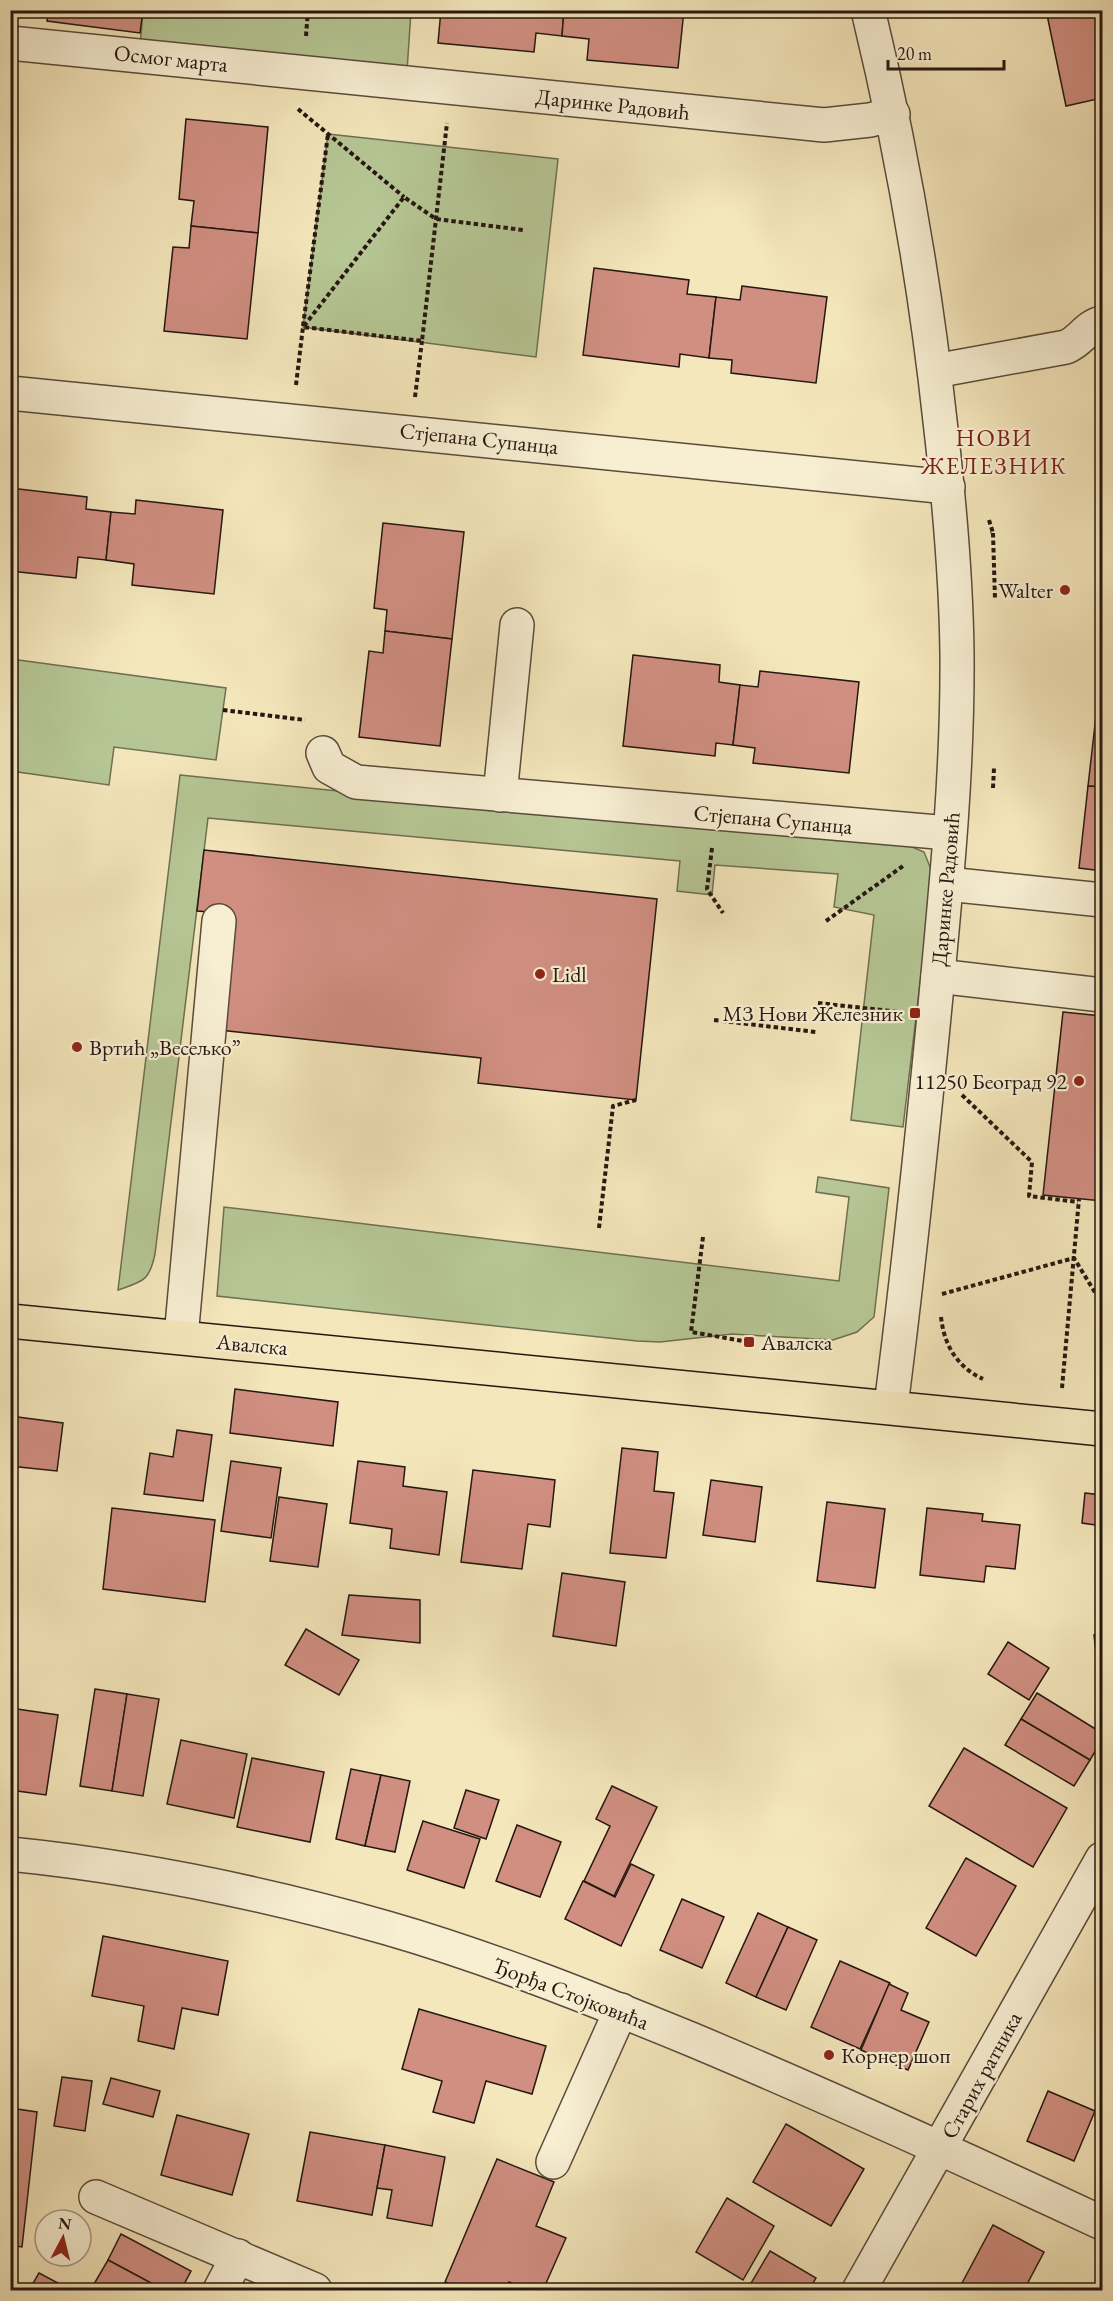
<svg xmlns="http://www.w3.org/2000/svg" width="1113" height="2301" viewBox="0 0 1113 2301" font-family="'EB Garamond',serif">
	<style>
		.green { fill: #b6c795; stroke: #6e6f52; stroke-width: 1.5 }
		.building { fill: #d18f82; stroke: #251710; stroke-width: 1.5 }
		.lines { fill: none; stroke-linecap: round; stroke-linejoin: round }
		.minor-casing { stroke: #594b3b; stroke-width: 36 }
		.major-casing { stroke: #251710; stroke-width: 36 }
		.path { stroke: #251710; stroke-width: 4; stroke-dasharray: 4.5 3; stroke-linecap: butt }
		.minor { stroke: #f8efd3; stroke-width: 33 }
		.major { stroke: #f5e7bc; stroke-width: 33 }
		.poi-dot { fill: #8f2418; stroke: #f8efd3; stroke-width: 2 }
		.labels { text-anchor: middle; stroke-width: 4.5; stroke-linejoin: round; paint-order: stroke }
		.street-label { font-size: 22px; fill: #251710; stroke: #f8efd3 }
		.poi-label { font-size: 22px; fill: #251710; stroke: #f8efd3; text-anchor: start }
		.neighbourhood-label { font-size: 24px; letter-spacing: 1.5px; fill: #7a1f14; stroke: #f8efd3 }
	</style>
	<rect width="100%" height="100%" fill="#f5e7bc"/>
	<filter id="stains"><feTurbulence type="fractalNoise" baseFrequency=".00333" numOctaves="4"/><feColorMatrix values="0 0 0 0 .2 0 0 0 0 .09 0 0 0 0 .02 0 0 0 .5 -.17"/></filter>
	<radialGradient id="worn" r=".72"><stop offset=".6" stop-color="#630" stop-opacity="0"/><stop offset="1" stop-color="#630" stop-opacity=".3"/></radialGradient>
	<g class="green">
		<polygon points="143,11 411,11 407,71 140,46"/>
		<polygon points="328,134 558,159 536,357 303,327"/>
		<polygon points="11,659 226,688 216,760 114,747 109,785 11,771"/>
		<path d="M180 775 714 829 903 843 924 852 933 874 903 1127 851 1120 874 915 834 907 838 874 715 865 712 895 677 891 680 861 208 818 155 1254C149 1282 143 1281 118 1290Z"/>
		<polygon points="818,1177 889,1188 874,1317 857,1332 833,1340 732,1334 660,1342 637,1341 217,1296 224,1207 839,1281 849,1197 816,1192"/>
	</g>
	<g class="building">
		<polygon points="49,10 143,10 140,33 47,21"/>
		<polygon points="441,10 564,10 562,36 536,33 534,52 438,43"/>
		<polygon points="564,10 684,10 678,68 587,60 589,39 562,36"/>
		<polygon points="1046,10 1102,10 1102,98 1066,106"/>
		<polygon points="186,119 268,127 258,233 191,226 194,201 179,199"/>
		<polygon points="191,226 258,233 247,339 164,331 173,247 189,248"/>
		<polygon points="594,268 689,280 687,294 716,297 709,358 680,354 679,367 583,355"/>
		<polygon points="742,286 827,297 816,383 731,373 732,360 709,358 716,297 740,300"/>
		<polygon points="10,488 87,497 86,509 111,512 106,560 78,557 76,578 10,571"/>
		<polygon points="136,500 223,510 214,594 132,585 134,564 106,560 111,512 135,514"/>
		<polygon points="383,523 464,532 452,639 385,631 387,610 374,608"/>
		<polygon points="385,631 452,639 440,746 359,737 369,651 383,653"/>
		<polygon points="1102,654 1102,708 1097,707"/>
		<polygon points="633,655 720,665 719,682 740,685 733,745 716,743 715,756 623,746"/>
		<polygon points="760,671 859,682 849,773 753,763 755,748 733,745 740,685 758,687"/>
		<polygon points="1097,707 1102,708 1102,787 1088,786"/>
		<polygon points="1088,786 1102,787 1102,871 1079,868"/>
		<polygon points="204,850 657,899 636,1100 478,1083 481,1058 210,1029 223,913 197,911"/>
		<polygon points="1063,1012 1102,1016 1102,1201 1043,1195"/>
		<polygon points="235,1389 338,1402 333,1446 230,1433"/>
		<polygon points="10,1416 63,1423 57,1471 10,1466"/>
		<polygon points="177,1430 212,1435 203,1501 144,1494 150,1453 173,1457"/>
		<polygon points="622,1448 658,1452 654,1491 674,1493 666,1558 610,1553"/>
		<polygon points="231,1461 281,1468 271,1538 221,1531"/>
		<polygon points="358,1461 405,1467 403,1486 447,1492 439,1555 390,1548 392,1529 350,1523"/>
		<polygon points="473,1470 555,1480 550,1527 528,1524 522,1569 461,1562"/>
		<polygon points="711,1480 762,1487 755,1542 703,1535"/>
		<polygon points="1085,1493 1102,1495 1102,1526 1082,1523"/>
		<polygon points="279,1497 327,1504 318,1567 270,1561"/>
		<polygon points="827,1502 885,1509 875,1588 817,1581"/>
		<polygon points="112,1508 215,1520 205,1602 103,1589"/>
		<polygon points="927,1508 983,1514 982,1521 1020,1525 1015,1569 986,1566 984,1582 920,1575"/>
		<polygon points="562,1573 625,1582 616,1646 553,1636"/>
		<polygon points="349,1595 420,1600 420,1643 342,1635"/>
		<polygon points="306,1629 359,1660 339,1695 285,1665"/>
		<polygon points="1102,1634 1102,1686 1100,1687 1094,1635"/>
		<polygon points="1008,1642 1049,1668 1029,1700 988,1674"/>
		<polygon points="95,1689 127,1694 112,1791 80,1786"/>
		<polygon points="1037,1693 1102,1733 1102,1740 1090,1760 1021,1719"/>
		<polygon points="127,1694 159,1699 143,1796 112,1791"/>
		<polygon points="10,1708 58,1715 46,1795 10,1790"/>
		<polygon points="1021,1719 1090,1760 1074,1786 1005,1745"/>
		<polygon points="181,1740 247,1754 234,1818 167,1804"/>
		<polygon points="964,1748 1067,1808 1033,1867 929,1806"/>
		<polygon points="252,1758 324,1772 310,1842 237,1827"/>
		<polygon points="351,1769 381,1775 365,1846 336,1839"/>
		<polygon points="381,1775 410,1781 395,1852 365,1846"/>
		<polygon points="612,1786 657,1807 614,1896 584,1881 610,1826 596,1819"/>
		<polygon points="466,1790 499,1800 486,1839 454,1828"/>
		<polygon points="423,1821 480,1839 464,1888 407,1870"/>
		<polygon points="517,1825 561,1842 540,1897 496,1881"/>
		<polygon points="966,1858 1016,1886 976,1956 926,1928"/>
		<polygon points="631,1864 654,1875 621,1946 565,1919 583,1881 615,1897"/>
		<polygon points="682,1899 724,1917 702,1968 660,1950"/>
		<polygon points="758,1913 788,1927 756,1997 726,1983"/>
		<polygon points="788,1927 817,1940 786,2010 756,1997"/>
		<polygon points="103,1936 228,1961 218,2015 182,2008 174,2049 138,2041 144,2006 92,1996"/>
		<polygon points="840,1961 890,1983 860,2049 811,2027"/>
		<polygon points="889,1984 908,1993 901,2010 929,2022 908,2070 861,2050"/>
		<polygon points="419,2009 546,2046 532,2094 486,2081 474,2123 433,2112 442,2081 402,2069"/>
		<polygon points="62,2077 92,2081 85,2131 54,2126"/>
		<polygon points="111,2078 160,2091 153,2117 103,2104"/>
		<polygon points="1048,2091 1095,2111 1074,2161 1027,2141"/>
		<polygon points="10,2108 37,2112 22,2247 10,2245"/>
		<polygon points="177,2115 249,2134 232,2195 161,2175"/>
		<polygon points="786,2124 864,2169 831,2226 753,2182"/>
		<polygon points="310,2132 385,2145 372,2215 297,2201"/>
		<polygon points="385,2145 445,2157 432,2226 387,2218 392,2190 377,2188"/>
		<polygon points="497,2159 554,2182 536,2226 566,2238 543,2290 529,2290 509,2282 505,2290 466,2290 445,2282"/>
		<polygon points="727,2198 774,2226 743,2280 696,2252"/>
		<polygon points="993,2225 1044,2252 1024,2290 972,2290 961,2285"/>
		<polygon points="121,2234 191,2271 181,2290 164,2290 108,2260"/>
		<polygon points="770,2251 816,2278 809,2290 747,2290"/>
		<polygon points="108,2260 164,2290 106,2290 94,2284"/>
		<polygon points="39,2273 71,2290 29,2290"/>
	</g>
	<g class="lines">
		<defs>
			<g id="minor">
				<path d="M868 10C901 146 925 282 940 421 949 498 956 575 957 653 958 771 946 889 935 1006 922 1140 908 1273 891 1406"/>
				<polyline points="10,43 824,125 870,120 893,114"/>
				<path d="M935 371 1066 347C1081 341 1087 326 1102 323"/>
				<polyline points="10,393 948,487"/>
				<polyline points="323,753 329,767 356,782 949,833"/>
				<polyline points="500,795 517,625"/>
				<polyline points="947,884 1102,900"/>
				<polyline points="938,976 1102,995"/>
				<polyline points="181,1337 219,921"/>
				<path d="M10 1854C138 1867 264 1893 387 1928 491 1958 593 1999 693 2040 831 2098 967 2160 1102 2223"/>
				<polyline points="553,2162 621,2010"/>
				<polyline points="96,2197 315,2290"/>
				<polyline points="220,2290 238,2256"/>
				<polyline points="859,2290 1102,1859"/>
			</g>
			<polyline id="major" points="10,1321 1102,1429"/>
		</defs>
		<use href="#minor" class="minor-casing"/>
		<use href="#major" class="major-casing"/>
		<g class="path">
			<polyline points="306,36 308,10"/>
			<polyline points="298,109 404,197"/>
			<polyline points="303,326 328,134"/>
			<polyline points="304,326 404,197 436,219 523,230"/>
			<polyline points="296,385 303,327 422,341 447,123"/>
			<polyline points="415,397 422,341"/>
			<polyline points="989,520 993,533 991,534"/>
			<polyline points="993,533 995,599"/>
			<polyline points="223,710 305,720"/>
			<polyline points="993,788 994,768"/>
			<polyline points="712,848 707,889 723,913"/>
			<polyline points="826,921 903,866"/>
			<polyline points="818,1003 900,1012"/>
			<polyline points="714,1020 816,1032"/>
			<polyline points="962,1095 1032,1162 1029,1196 1078,1202"/>
			<polyline points="599,1228 613,1106 636,1100"/>
			<polyline points="703,1237 691,1332 749,1342"/>
			<polyline points="942,1294 1074,1258 1102,1304"/>
			<path d="M941 1317C944 1345 957 1367 983 1379"/>
			<polyline points="1062,1388 1079,1199"/>
		</g>
		<use href="#minor" class="minor"/>
		<use href="#major" class="major"/>
	</g>
	<g class="poi-dot">
		<circle cx="1065" cy="590" r="6"/>
		<circle cx="540" cy="974" r="6"/>
		<rect x="909" y="1007" width="12" height="12" rx="3"/>
		<circle cx="77" cy="1047" r="6"/>
		<circle cx="1079" cy="1081" r="6"/>
		<rect x="743" y="1336" width="12" height="12" rx="3"/>
		<circle cx="829" cy="2055" r="6"/>
	</g>
	<g class="labels">
		<g class="street-label">
			<text transform="translate(171 58) rotate(6)" y="8">Осмог марта</text>
			<text transform="translate(613 104) rotate(6)" y="8">Даринке Радовић</text>
			<text transform="translate(479 438) rotate(6)" y="8">Стјепана Супанца</text>
			<text transform="translate(773 819) rotate(5)" y="8">Стјепана Супанца</text>
			<text transform="translate(945 889) rotate(-85)" y="8">Даринке Радовић</text>
			<text transform="translate(252 1344) rotate(5)" y="8">Авалска</text>
			<text transform="translate(571 1993) rotate(21)" y="8">Ђорђа Стојковића</text>
			<text transform="translate(981 2075) rotate(-61)" y="8">Старих ратника</text>
		</g>
		<g class="poi-label">
			<text x="1053" y="598" text-anchor="end">Walter</text>
			<text x="552" y="982">Lidl</text>
			<text x="903" y="1021" text-anchor="end">МЗ Нови Железник</text>
			<text x="89" y="1055">Вртић „Весељко”</text>
			<text x="1067" y="1089" text-anchor="end">11250 Београд 92</text>
			<text x="761" y="1350">Авалска</text>
			<text x="841" y="2063">Корнер шоп</text>
		</g>
		<g class="neighbourhood-label">
			<text x="994" y="446">НОВИ<tspan x="994" dy="28">ЖЕЛЕЗНИК</tspan></text>
		</g>
	</g>
	<rect width="1113" height="2301" fill="none" stroke="#f5e7bc" stroke-width="36"/>
	<rect x="12" y="12" width="1089" height="2277" fill="none" stroke="#251710" stroke-width="3"/>
	<rect x="18" y="18" width="1077" height="2265" fill="none" stroke="#251710" stroke-width="1.5"/>
	<g transform="translate(63 2238) rotate(7)"><circle r="28" fill="#f8efd3" stroke="#a49985" stroke-width="1.5"/>
	<path d="M0-4.5L10 22L0 15L-10 22Z" fill="#8f2418"/>
	<text y="-9" font-size="16" font-weight="bold" text-anchor="middle" fill="#251710">N</text>
	</g>
	<path d="M888 60v9h116v-9" fill="none" stroke="#251710" stroke-width="3"/>
	<text x="897" y="60" font-size="18" fill="#251710" stroke="#f8efd3" stroke-width="4.5" paint-order="stroke">20 m</text>
	<rect width="100%" height="100%" filter="url(#stains)"/>
	<rect width="100%" height="100%" fill="url(#worn)"/>
</svg>
